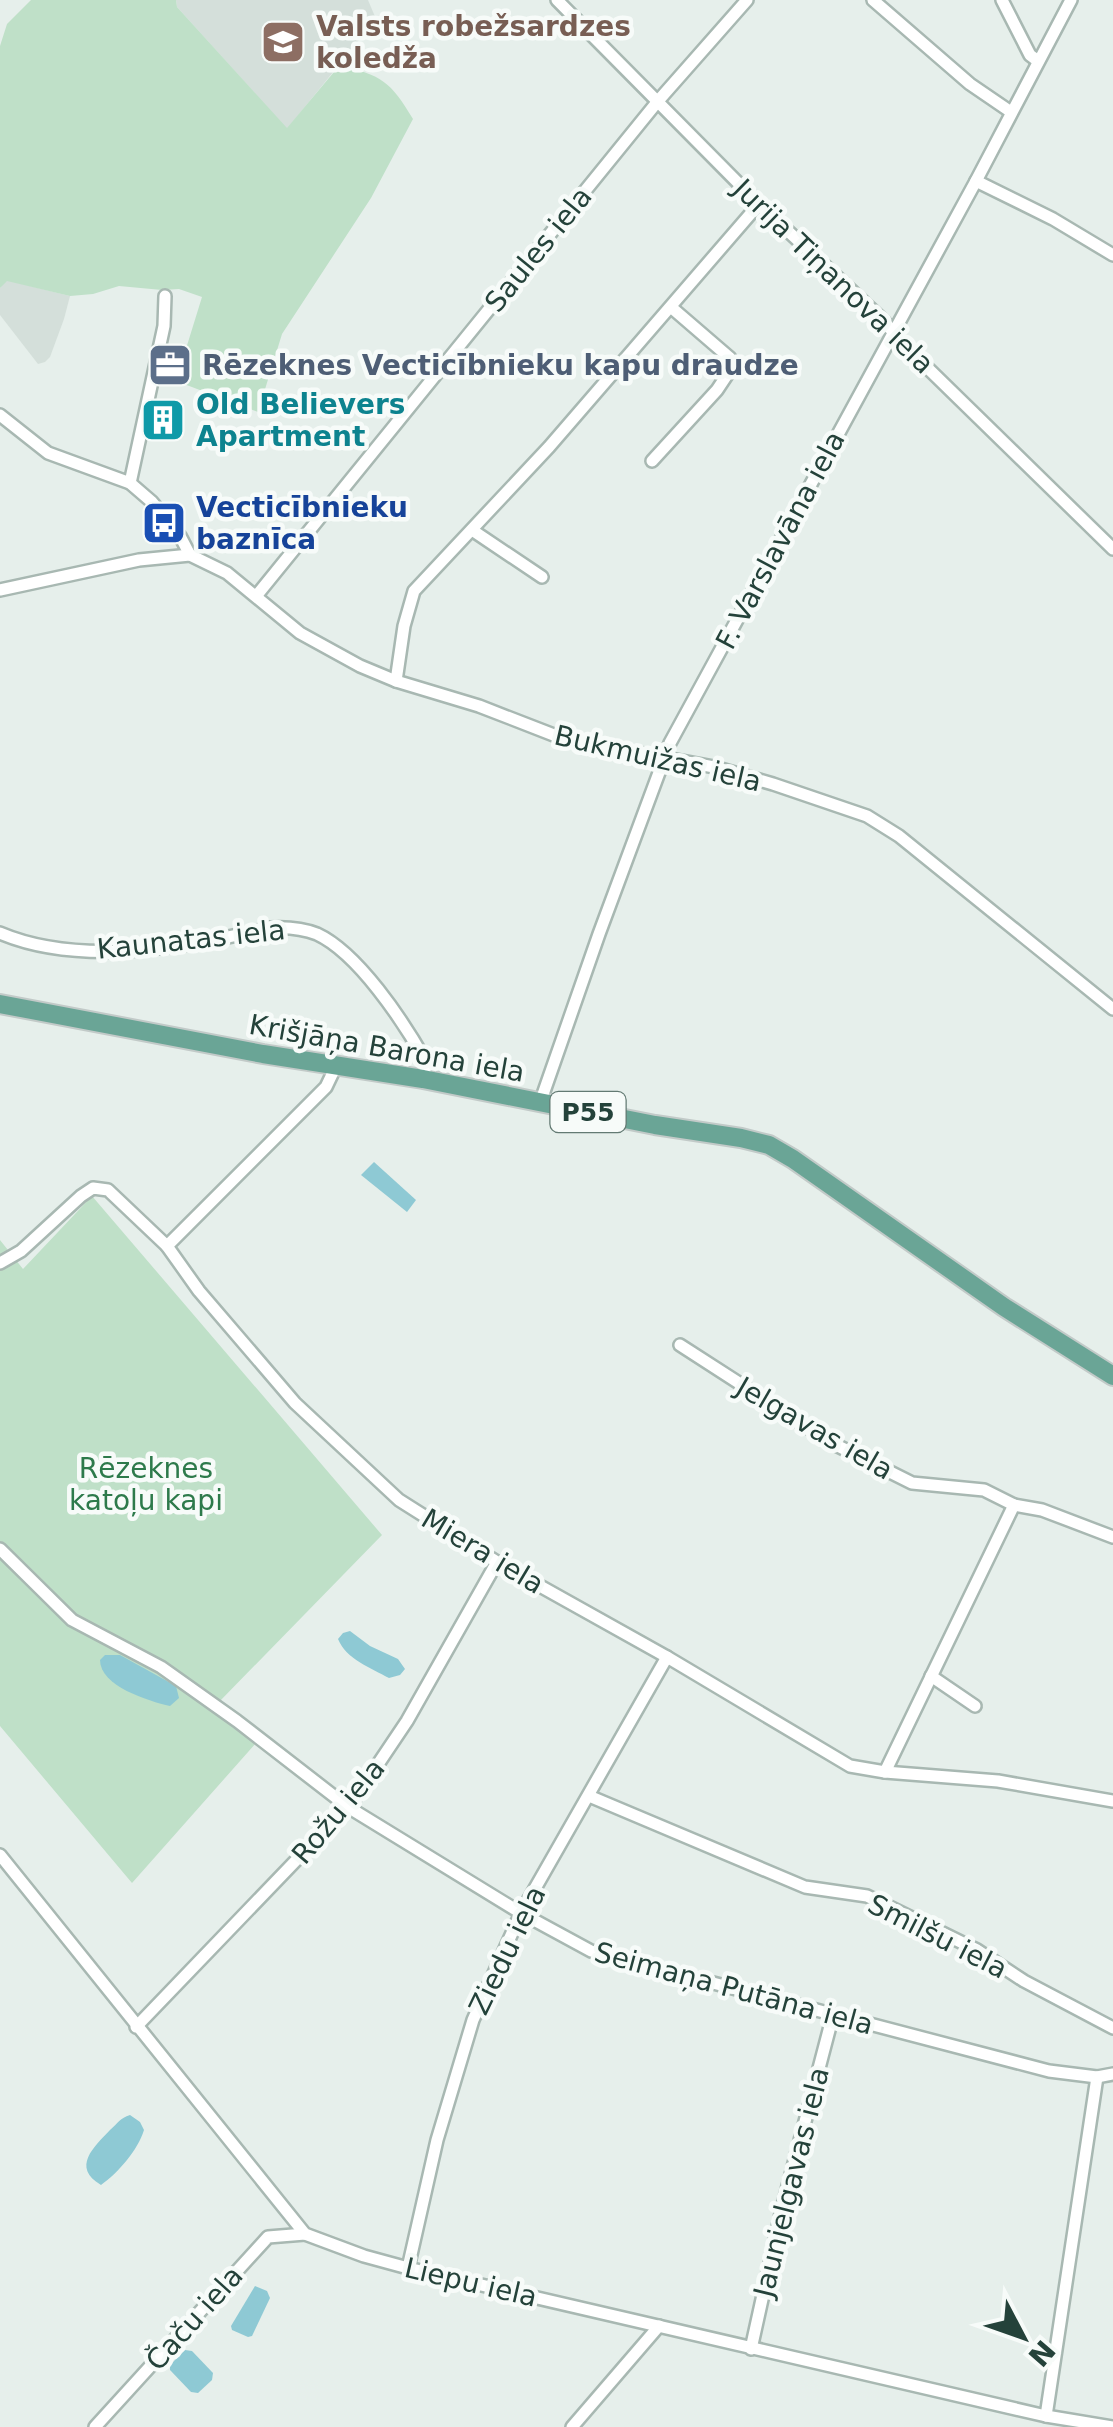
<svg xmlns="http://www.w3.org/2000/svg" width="1113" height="2427" viewBox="0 0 1113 2427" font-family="'DejaVu Sans',sans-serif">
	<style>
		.built { fill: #d4dfda }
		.green { fill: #bfe0c8 }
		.water { fill: #8ec9d4 }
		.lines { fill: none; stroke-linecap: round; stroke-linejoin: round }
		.street-casing { stroke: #a8b8b2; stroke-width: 16 }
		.primary-casing { stroke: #c2cac8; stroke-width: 22 }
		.street { stroke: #fff; stroke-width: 11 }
		.primary { stroke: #6aa596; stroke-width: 18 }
		.labels { text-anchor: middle; stroke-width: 9; stroke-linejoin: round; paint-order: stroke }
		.shield { fill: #f7fbf9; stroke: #637a73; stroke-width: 2.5 }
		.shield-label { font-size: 25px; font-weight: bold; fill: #24423a }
		.education-label { font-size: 28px; font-weight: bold; fill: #785e54; stroke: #f7fbf9; text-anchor: start }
		.street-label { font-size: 28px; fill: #24423a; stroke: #f7fbf9 }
		.service-label { font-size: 28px; font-weight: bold; fill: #4e5e75; stroke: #f7fbf9; text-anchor: start }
		.culture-label { font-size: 28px; font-weight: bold; fill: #0d838f; stroke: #f7fbf9; text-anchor: start }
		.transit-label { font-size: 28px; font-weight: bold; fill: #164399; stroke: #f7fbf9; text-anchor: start }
		.park-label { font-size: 28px; fill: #2d7a4b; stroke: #f7fbf9 }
	</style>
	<rect width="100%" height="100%" fill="#e6efeb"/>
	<g class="built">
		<polygon points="176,0 368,0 376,19 287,129 177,7"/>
		<polygon points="6,280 70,296 64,319 50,357 45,362 38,364 0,315 0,288"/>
	</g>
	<g class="green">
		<path d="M31 0H176L177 7 287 128 339 66C381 74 391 82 413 119L371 198 282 334 258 412 176 381 202 297 179 289 162 290 119 286 93 294 70 296 7 281 0 288V46L7 24Z"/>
		<polygon points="92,1196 382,1535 219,1702 94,1631 56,1598 0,1541 0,1240 23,1269"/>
		<polygon points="0,1554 72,1627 163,1676 256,1743 132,1883 0,1726"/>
	</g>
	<g class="water">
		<polygon points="374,1162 416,1200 407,1212 361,1175"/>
		<path d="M350 1631 370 1646 398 1659 405 1669 400 1675 389 1678C371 1668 346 1659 338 1639L343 1633Z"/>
		<path d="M105 1655H120L176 1686 179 1698 170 1706C148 1701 100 1686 100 1660Z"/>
		<path d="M130 2115 140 2122 144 2130C138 2150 118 2173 101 2185 71 2167 94 2147 110 2130 118 2123 120 2118 130 2115Z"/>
		<polygon points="255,2286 267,2291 270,2298 252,2336 248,2337 232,2330 231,2326"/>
		<polygon points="185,2350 192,2351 213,2373 212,2380 198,2393 191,2392 170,2370 170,2365"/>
	</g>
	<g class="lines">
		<defs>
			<g id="street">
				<polyline points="557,0 759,204 883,320 902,343 1113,549"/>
				<polyline points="873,0 970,84 1011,112"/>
				<polyline points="1002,0 1030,55 1038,61"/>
				<polyline points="976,181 1053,219 1113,255"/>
				<polyline points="0,415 48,453 130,483 152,502 180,536 190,555"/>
				<polyline points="652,461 717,390 731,369 730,358 672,308"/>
				<polyline points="130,483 164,326 165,296"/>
				<polyline points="472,530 542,577"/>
				<polyline points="0,590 139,560 190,555 227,573 300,633 360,666 396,681 479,706 564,739 714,767 773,784 867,816 899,836 1113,1009"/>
				<polyline points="257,595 658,101 747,0"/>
				<polyline points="396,681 404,626 414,591 549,447 759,204"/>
				<path d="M0 933C80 967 188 947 270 928 286 927 302 928 317 934 358 953 403 1021 425 1060L426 1066 423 1079"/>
				<polyline points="336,1066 326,1087 167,1246 199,1291 295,1403 399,1500 497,1562 667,1657 850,1766 885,1772 998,1781 1113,1801"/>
				<polyline points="540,1103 599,934 670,743 976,181 1071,0"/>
				<polyline points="0,1263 21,1251 81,1196 93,1188 108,1190 167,1246"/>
				<polyline points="680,1345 832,1443 912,1483 984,1490 1014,1505"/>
				<polyline points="0,1549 72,1620 161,1667 237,1721 348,1807 521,1913 591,1951 1049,2071 1097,2077 1113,2074"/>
				<polyline points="931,1676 975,1706"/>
				<polyline points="885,1772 1014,1505 1042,1510 1113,1537"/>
				<polyline points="589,1796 805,1887 867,1896 977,1950 1024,1981 1113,2028"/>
				<polyline points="0,1855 305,2234 364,2256 408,2268 1046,2416 1113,2427"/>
				<polyline points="136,2027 354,1800 407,1721 497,1562"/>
				<polyline points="408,2268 437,2140 473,2020 521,1913 667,1657"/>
				<polyline points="751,2349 782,2209 833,2015"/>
				<polyline points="1046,2416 1097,2077"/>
				<polyline points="95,2427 268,2237 305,2234"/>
				<polyline points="572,2427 659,2326"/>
			</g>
			<polyline id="primary" points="0,1004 263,1054 423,1079 655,1125 741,1138 769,1145 793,1159 1004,1307 1113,1376"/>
		</defs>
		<use href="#street" class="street-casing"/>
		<use href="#primary" class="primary-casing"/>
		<use href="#street" class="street"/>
		<use href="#primary" class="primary"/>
	</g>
	<defs>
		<symbol id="university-square" viewBox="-11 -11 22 22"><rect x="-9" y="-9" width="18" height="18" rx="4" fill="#8d6e63" stroke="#f7fbf9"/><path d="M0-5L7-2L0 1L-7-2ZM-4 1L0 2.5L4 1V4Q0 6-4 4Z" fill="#fff"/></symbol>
		<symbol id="office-square" viewBox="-11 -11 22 22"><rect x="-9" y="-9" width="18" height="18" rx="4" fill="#5c6f8a" stroke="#f7fbf9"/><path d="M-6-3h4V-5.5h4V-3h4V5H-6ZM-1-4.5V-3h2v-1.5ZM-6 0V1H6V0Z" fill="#fff"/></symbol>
		<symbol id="building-square" viewBox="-11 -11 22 22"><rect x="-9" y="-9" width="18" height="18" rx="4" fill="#0f9aa8" stroke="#f7fbf9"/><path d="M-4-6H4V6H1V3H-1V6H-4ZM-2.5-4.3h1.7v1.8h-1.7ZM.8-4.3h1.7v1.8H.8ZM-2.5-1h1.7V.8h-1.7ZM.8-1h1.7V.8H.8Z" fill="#fff"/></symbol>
		<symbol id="bus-square" viewBox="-11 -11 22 22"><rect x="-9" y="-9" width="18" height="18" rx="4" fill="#1a4fb4" stroke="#f7fbf9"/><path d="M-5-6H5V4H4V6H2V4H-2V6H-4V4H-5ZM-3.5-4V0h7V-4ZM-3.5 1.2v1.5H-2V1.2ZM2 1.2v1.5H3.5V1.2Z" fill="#fff"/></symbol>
	</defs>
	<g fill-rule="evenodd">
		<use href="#university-square" x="258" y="17" width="50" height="50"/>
		<use href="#office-square" x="145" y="340" width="50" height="50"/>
		<use href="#building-square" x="138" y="395" width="50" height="50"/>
		<use href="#bus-square" x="139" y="498" width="50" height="50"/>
	</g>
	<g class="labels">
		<rect class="shield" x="550.5" y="1092" width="75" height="40" rx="8"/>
		<g class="shield-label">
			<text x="588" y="1121">P55</text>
		</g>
		<g class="education-label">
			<text x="316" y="36">Valsts robežsardzes<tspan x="316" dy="32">koledža</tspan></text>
		</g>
		<g class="street-label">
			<text transform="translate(538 249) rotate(-51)" y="10">Saules iela</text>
			<text transform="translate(834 276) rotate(44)" y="10">Jurija Tiņanova iela</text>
			<text transform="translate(780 540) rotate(-62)" y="10">F. Varslavāna iela</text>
			<text transform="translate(658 758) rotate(13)" y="10">Bukmuižas iela</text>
			<text transform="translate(191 939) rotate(-6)" y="10">Kaunatas iela</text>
			<text transform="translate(387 1048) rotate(10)" y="10">Krišjāņa Barona iela</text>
			<text transform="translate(815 1428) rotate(30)" y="10">Jelgavas iela</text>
			<text transform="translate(483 1551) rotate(31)" y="10">Miera iela</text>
			<text transform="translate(338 1811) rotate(-50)" y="10">Rožu iela</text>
			<text transform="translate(938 1936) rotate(27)" y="10">Smilšu iela</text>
			<text transform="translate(507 1950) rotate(-64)" y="10">Ziedu iela</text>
			<text transform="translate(734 1988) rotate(15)" y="10">Seimaņa Putāna iela</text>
			<text transform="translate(791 2182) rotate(-76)" y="10">Jaunjelgavas iela</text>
			<text transform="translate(471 2282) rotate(13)" y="10">Liepu iela</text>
			<text transform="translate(194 2318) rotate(-48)" y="10">Čaču iela</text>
		</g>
		<g class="service-label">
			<text x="202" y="375">Rēzeknes Vecticībnieku kapu draudze</text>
		</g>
		<g class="culture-label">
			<text x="196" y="414">Old Believers<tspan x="196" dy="32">Apartment</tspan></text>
		</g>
		<g class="transit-label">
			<text x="196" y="517">Vecticībnieku<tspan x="196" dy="32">baznīca</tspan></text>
		</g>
		<g class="park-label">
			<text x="146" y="1478">Rēzeknes<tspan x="146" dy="32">katoļu kapi</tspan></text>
		</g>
	</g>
	<g transform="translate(1023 2337) rotate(131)" stroke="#f7fbf9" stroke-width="8" paint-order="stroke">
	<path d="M0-8L18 38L0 25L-18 38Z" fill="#24423a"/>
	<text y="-15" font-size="28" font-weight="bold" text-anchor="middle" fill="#24423a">N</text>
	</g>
</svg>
